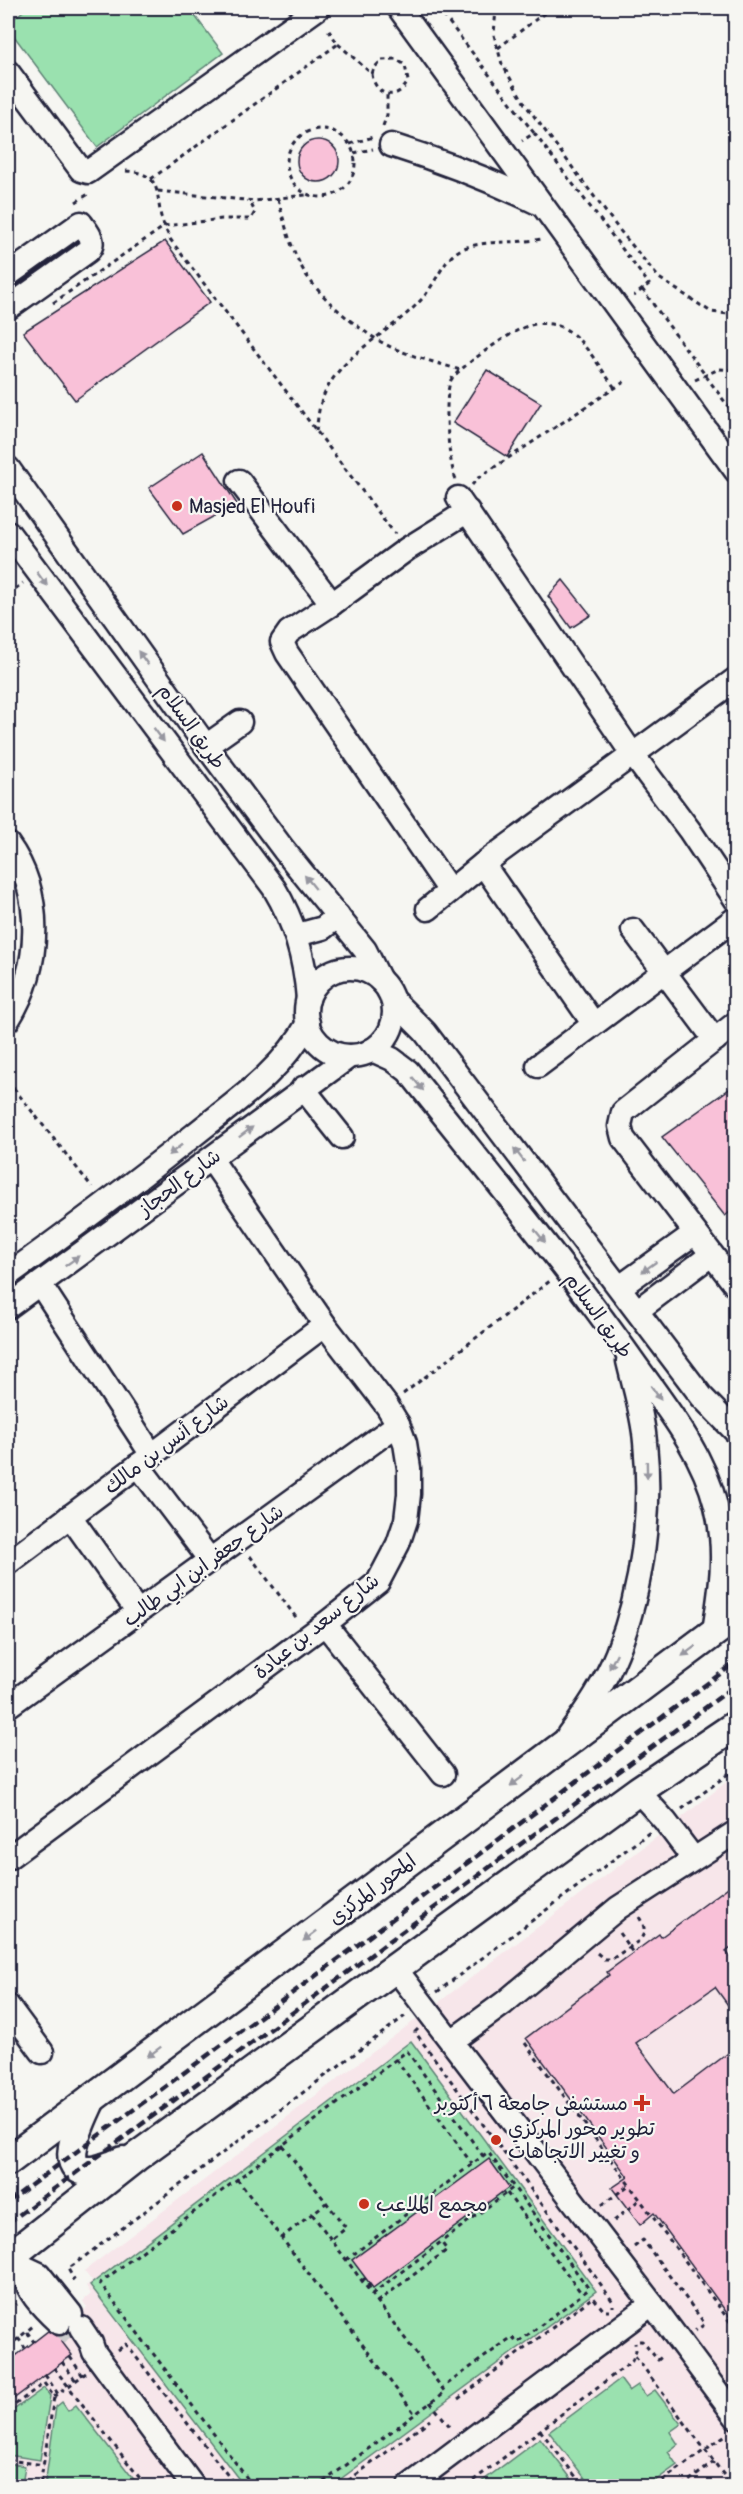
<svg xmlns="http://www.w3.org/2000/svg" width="743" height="2494" viewBox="0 0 743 2494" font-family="Pangolin,'Playpen Sans Arabic',sans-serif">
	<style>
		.built { fill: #f7e6ea }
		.green { fill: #9ae1af; stroke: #5e8275; stroke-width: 1.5 }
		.building { fill: #f9c1d8; stroke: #22223b; stroke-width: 1.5 }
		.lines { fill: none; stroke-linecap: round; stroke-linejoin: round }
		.minor-tunnel { stroke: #cccccd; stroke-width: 22; stroke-dasharray: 22 11; stroke-linecap: butt }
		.minor-casing { stroke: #22223b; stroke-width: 27 }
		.major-casing { stroke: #22223b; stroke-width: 33 }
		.path { stroke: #22223b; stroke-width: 3; stroke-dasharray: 4.5 4.5; stroke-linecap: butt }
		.minor { stroke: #f6f6f2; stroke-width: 22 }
		.major { stroke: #f6f6f2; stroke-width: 28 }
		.rail { stroke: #22223b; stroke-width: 4.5; stroke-dasharray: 9 4.5; stroke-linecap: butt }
		.oneway { fill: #9797a0 }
		.poi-dot { fill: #c8321e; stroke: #f6f6f2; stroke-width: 2 }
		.labels { text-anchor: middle; stroke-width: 4.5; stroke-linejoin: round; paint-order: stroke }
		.poi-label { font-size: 20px; fill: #22223b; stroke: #f6f6f2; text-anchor: start }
		.street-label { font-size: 20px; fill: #22223b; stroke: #f6f6f2 }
	</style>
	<rect width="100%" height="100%" fill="#f6f6f2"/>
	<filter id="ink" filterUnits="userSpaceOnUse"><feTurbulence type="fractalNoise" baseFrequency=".0167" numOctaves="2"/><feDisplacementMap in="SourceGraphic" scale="12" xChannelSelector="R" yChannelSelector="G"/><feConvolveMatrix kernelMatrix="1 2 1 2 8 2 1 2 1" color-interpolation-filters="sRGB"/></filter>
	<g filter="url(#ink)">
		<polygon class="built" points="735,1775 735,2486 8,2486 8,2362 77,2310 80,2313 87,2308 83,2301 91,2294 86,2286 92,2281 84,2271 670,1827"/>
		<g class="green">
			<polygon points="27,8 189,8 223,53 97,147 8,28 8,23"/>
			<polygon points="411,2041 596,2291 331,2486 244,2486 90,2285"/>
			<polygon points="620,2379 629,2391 638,2385 646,2396 655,2390 681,2424 670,2432 678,2444 668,2452 677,2465 648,2486 591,2486 549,2432"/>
			<polygon points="44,2388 50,2396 40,2460 8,2455 8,2414"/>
			<polygon points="62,2402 68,2411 76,2405 139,2486 45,2486 56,2407"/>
			<polygon points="540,2438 577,2486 476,2486"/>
			<polygon points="8,2463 25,2466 23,2479 37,2482 36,2486 8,2486"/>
		</g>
		<g class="building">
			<circle cx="318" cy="161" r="21"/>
			<polygon points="165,241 210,302 75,400 23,332"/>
			<polygon points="487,370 541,403 507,457 453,423"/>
			<polygon points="203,452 237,504 183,534 149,488"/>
			<polygon points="563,580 591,615 571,628 548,596"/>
			<polygon points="735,1085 735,1208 725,1216 662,1137"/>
			<polygon points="735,1882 735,1944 726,1951 735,1964 735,2015 715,1987 636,2043 674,2094 735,2048 735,2324 654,2213 640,2225 612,2188 628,2177 526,2038 609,1975 607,1972 659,1934 661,1937"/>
			<polygon points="489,2159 509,2187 373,2288 352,2260"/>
			<polygon points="48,2331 56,2336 69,2332 70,2336 62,2342 72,2355 8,2403 8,2362"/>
		</g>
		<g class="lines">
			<polyline class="minor-tunnel" points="59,2323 72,2335"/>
			<defs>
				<g id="minor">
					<polyline points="399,8 736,471"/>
					<polyline points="8,72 81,170 88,172 318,8"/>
					<path d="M391 145C442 161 491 180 540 204"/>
					<path d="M8 275 81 223C87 232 97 241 88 251L8 308"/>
					<polyline points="8,468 206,746 284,850 365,950 380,980"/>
					<polyline points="239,481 332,604"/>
					<polyline points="458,498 633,755 690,831 736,900"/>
					<path d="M8 532 274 888C295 923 305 958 308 999"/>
					<polyline points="206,746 240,722"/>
					<path d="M8 844C45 895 41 968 8 1020"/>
					<polyline points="483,864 593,1023"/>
					<polyline points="450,891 287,653 282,642 289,632 332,604 407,549 468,511"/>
					<polyline points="428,909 483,864 736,679"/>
					<polyline points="633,930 715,1040"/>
					<polyline points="297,935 323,928 338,916"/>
					<circle cx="350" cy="1012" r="44"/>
					<polyline points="393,1000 425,1032 702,1397 736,1432"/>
					<polyline points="736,1023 623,1112 620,1126 623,1138 736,1286"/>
					<path d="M372 1050 392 1059 408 1071C485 1168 565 1264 636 1365 667 1408 703 1453 716 1506 727 1551 721 1587 714 1631"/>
					<polyline points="538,1066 736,918"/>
					<polyline points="303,1088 342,1137"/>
					<path d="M8 1275C71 1230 133 1183 194 1135 236 1101 281 1072 308 1023"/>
					<polyline points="40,1284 152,1455"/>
					<polyline points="620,1287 695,1233"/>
					<polyline points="8,1307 350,1056"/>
					<polyline points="638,1310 711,1255"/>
					<polyline points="138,1465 210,1560"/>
					<polyline points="70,1516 138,1612"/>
					<polyline points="8,1563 325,1325"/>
					<polyline points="325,1624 443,1774"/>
					<polyline points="8,1706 398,1424"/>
					<path d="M568 1735C587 1709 605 1683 617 1653 643 1588 652 1511 645 1442 643 1415 634 1387 628 1361"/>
					<polyline points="638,1791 665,1821 693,1858"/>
					<polyline points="8,1858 325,1624 378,1582 398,1544 406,1520 409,1494 409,1468 405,1443 398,1424 387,1406 325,1325 211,1159"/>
					<polyline points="395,1968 652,2304 736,2417"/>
					<polyline points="8,2006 42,2052"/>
					<polyline points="452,2041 504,2003 618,1908 736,1832"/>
					<polyline points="12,2254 24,2267 39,2274 71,2314"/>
					<path d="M24 2267C22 2288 44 2309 59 2323"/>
					<polyline points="81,2328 91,2343 94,2352 193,2486"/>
					<polyline points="409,2486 652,2304"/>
				</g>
				<g id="major">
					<path d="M91 2099C85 2114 52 2173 91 2171 101 2171 114 2164 123 2161"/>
					<polyline points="8,2161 736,1616"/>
					<polyline points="8,2258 136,2157 638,1791 736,1725"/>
				</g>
			</defs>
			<use href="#minor" class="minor-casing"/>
			<use href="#major" class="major-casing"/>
			<g class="path">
				<polyline points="438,8 534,133 522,141"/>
				<polyline points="496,8 494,35 502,64 525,104 617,227 659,278 711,312 736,315"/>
				<polyline points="8,12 14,8"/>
				<path d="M338 44 372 74C375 97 398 102 408 81L405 65 396 59 382 60 374 68 372 74"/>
				<polyline points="498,48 551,8"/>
				<polyline points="383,126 387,115 387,95"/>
				<circle cx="321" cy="163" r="34"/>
				<polyline points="534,133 649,284 634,296"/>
				<polyline points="350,144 373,137"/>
				<polyline points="354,153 373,149"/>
				<path d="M126 171C161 173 156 191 161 217 163 224 167 232 170 239L395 534"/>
				<polyline points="151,179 338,44 327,28"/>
				<polyline points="158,191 254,201 306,195"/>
				<path d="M278 199C285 225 291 250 305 273 322 300 364 335 393 348 414 357 438 363 460 370"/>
				<polyline points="76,202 90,193"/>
				<polyline points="642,289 736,417"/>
				<polyline points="53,303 165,226 222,219 251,219 255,212 249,200"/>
				<polyline points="695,380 719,369 736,370"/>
				<path d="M316 431C318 421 318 409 322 400 338 354 390 334 421 300 436 284 443 259 460 250 481 239 517 244 542 239"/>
				<path d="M456 479C448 463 443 397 451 380 457 369 512 331 525 327 537 322 553 322 565 329 583 338 602 371 615 388"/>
				<polyline points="472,485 478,478 627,380"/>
				<polyline points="8,594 23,583"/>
				<polyline points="8,1081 92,1187"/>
				<polyline points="403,1394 550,1281"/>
				<polyline points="250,1556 298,1620"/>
				<polyline points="682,1809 736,1768"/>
				<polyline points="619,1933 633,1953"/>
				<path d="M597 1953 604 1959H612L640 1940C647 1931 644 1925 639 1917"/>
				<polyline points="437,1992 650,1832"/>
				<polyline points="418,2029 415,2032 597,2279 613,2302 613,2307"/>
				<polyline points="525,2043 736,2330"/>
				<polyline points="396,2059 472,2164"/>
				<polyline points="282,2145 346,2228 331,2240"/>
				<polyline points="237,2179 415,2414"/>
				<polyline points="507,2193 582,2294"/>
				<polyline points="602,2205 629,2185"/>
				<polyline points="312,2214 445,2392 318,2486"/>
				<polyline points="614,2221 639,2200"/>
				<polyline points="281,2238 326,2203"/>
				<polyline points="634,2247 643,2240 705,2324 695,2331"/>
				<polyline points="346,2260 488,2152 589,2289 517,2343 512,2337 442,2388"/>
				<polyline points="72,2281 74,2279 68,2269 405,2016"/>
				<polyline points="362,2281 364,2279 370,2287 372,2286"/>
				<polyline points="372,2294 514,2187"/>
				<polyline points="377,2302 447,2250 441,2242"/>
				<polyline points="8,2310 16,2304"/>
				<polyline points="27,2332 34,2342"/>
				<polyline points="18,2338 25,2348"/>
				<polyline points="639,2341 642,2341 658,2360 664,2355"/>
				<polyline points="9,2345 16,2355"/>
				<polyline points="8,2347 33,2326"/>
				<polyline points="118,2350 126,2344 236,2486"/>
				<polyline points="635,2356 732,2486"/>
				<polyline points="70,2357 83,2376"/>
				<polyline points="62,2362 76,2381"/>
				<polyline points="54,2368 146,2486"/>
				<polyline points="45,2375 58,2394"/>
				<polyline points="54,2397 86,2373"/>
				<polyline points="458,2399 593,2297 604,2311 609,2311"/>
				<polyline points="430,2402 452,2429"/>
				<polyline points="8,2410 44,2383 54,2397 40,2486"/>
				<polyline points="540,2430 583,2486"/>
				<polyline points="8,2460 44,2465"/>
				<polyline points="253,2486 100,2283 407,2051 483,2156"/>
				<polyline points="341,2486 430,2420"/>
				<polyline points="466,2486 632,2361 636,2351 635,2343"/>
				<polyline points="655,2486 727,2434"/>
				<polyline points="682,2486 714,2462"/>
			</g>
			<use href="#minor" class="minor"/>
			<use href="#major" class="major"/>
			<g class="rail">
				<polyline points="8,2202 359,1944 736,1662"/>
				<polyline points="8,2223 736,1685"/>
			</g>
		</g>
		<defs><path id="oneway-solid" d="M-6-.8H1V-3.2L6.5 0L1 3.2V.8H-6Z" transform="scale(1.5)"/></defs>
		<g class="oneway">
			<use href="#oneway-solid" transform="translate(42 579) rotate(53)"/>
			<use href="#oneway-solid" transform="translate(143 658) rotate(-126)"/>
			<use href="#oneway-solid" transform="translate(159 735) rotate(53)"/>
			<use href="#oneway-solid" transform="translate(310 882) rotate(-129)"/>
			<use href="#oneway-solid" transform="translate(418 1084) rotate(51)"/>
			<use href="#oneway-solid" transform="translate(246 1132) rotate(-37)"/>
			<use href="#oneway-solid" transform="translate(175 1150) rotate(142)"/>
			<use href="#oneway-solid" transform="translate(519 1155) rotate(-128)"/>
			<use href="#oneway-solid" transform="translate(540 1236) rotate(51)"/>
			<use href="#oneway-solid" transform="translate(72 1261) rotate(-36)"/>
			<use href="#oneway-solid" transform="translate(649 1267) rotate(144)"/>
			<use href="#oneway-solid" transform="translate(656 1393) rotate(55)"/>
			<use href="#oneway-solid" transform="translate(647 1470) rotate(89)"/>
			<use href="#oneway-solid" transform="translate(689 1651) rotate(143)"/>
			<use href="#oneway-solid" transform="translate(613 1661) rotate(116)"/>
			<use href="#oneway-solid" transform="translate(517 1781) rotate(143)"/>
			<use href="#oneway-solid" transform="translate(310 1936) rotate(143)"/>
			<use href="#oneway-solid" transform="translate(154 2052) rotate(143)"/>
		</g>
	</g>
	<g class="poi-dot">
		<circle cx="177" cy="506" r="6"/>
		<path d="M639 2094h6v6h6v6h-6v6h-6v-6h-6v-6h6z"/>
		<circle cx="496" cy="2140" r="6"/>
		<circle cx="364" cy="2204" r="6"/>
	</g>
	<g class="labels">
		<g class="poi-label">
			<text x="189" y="513">Masjed El Houfi</text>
			<text x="628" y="2110" text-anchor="end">مستشفى جامعة ٦ أكتوبر</text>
			<text x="508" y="2135">تطوير محور المركزي<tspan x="508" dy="23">و تغيير الاتجاهات</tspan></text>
			<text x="376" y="2211">مجمع الملاعب</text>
		</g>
		<g class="street-label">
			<text transform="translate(192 726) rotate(54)" y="7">طريق السلام</text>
			<text transform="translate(179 1182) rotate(-37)" y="7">شارع الحجاز</text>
			<text transform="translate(599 1315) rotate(54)" y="7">طريق السلام</text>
			<text transform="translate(166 1444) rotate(-37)" y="7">شارع أنس بن مالك</text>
			<text transform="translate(203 1565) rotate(-36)" y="7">شارع جعفر ابن ابي طالب</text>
			<text transform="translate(316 1626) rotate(-39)" y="7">شارع سعد بن عبادة</text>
			<text transform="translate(372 1889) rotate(-37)" y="7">المحور المركزى</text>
		</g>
	</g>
	<rect width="743" height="2494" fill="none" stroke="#f6f6f2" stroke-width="30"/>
	<rect x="15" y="15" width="713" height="2464" fill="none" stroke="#22223b" stroke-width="2" filter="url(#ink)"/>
</svg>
